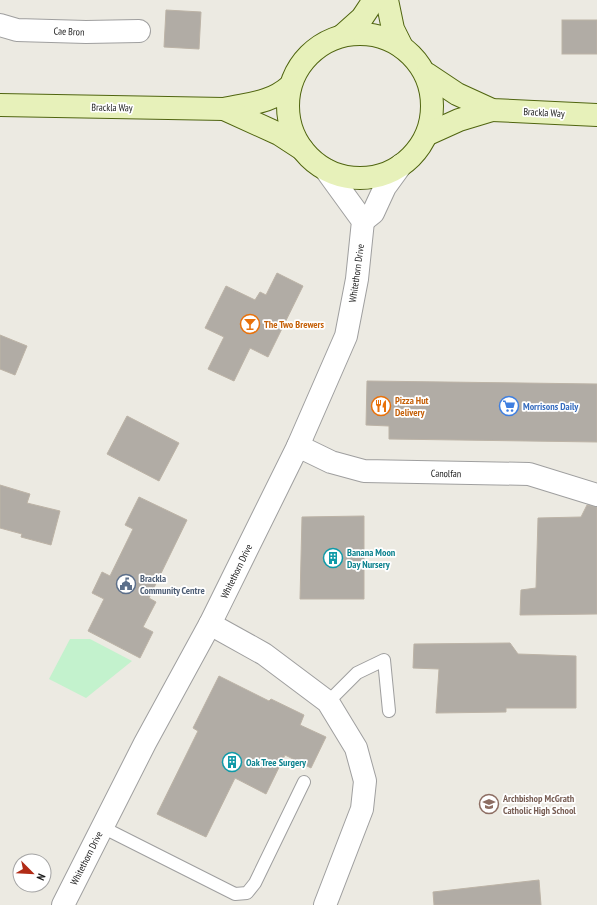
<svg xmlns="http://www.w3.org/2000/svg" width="597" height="905" viewBox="0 0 597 905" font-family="'PT Sans Narrow',sans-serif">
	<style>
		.park { fill: #c3f2cd }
		.building { fill: #b1aca5; stroke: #bcb3a6 }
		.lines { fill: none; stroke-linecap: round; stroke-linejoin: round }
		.lane-casing { stroke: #9f9f9f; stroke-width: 14 }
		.street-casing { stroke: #9f9f9f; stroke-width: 24 }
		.secondary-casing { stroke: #506510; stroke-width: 24 }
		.lane { stroke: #fff; stroke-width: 12 }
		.street { stroke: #fff; stroke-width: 22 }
		.secondary { stroke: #e7f1ba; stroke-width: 22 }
		.labels { text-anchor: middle; stroke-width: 3.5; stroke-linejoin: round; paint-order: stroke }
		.street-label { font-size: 10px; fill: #1b1b1b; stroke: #fff }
		.food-label { font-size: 10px; font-weight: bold; fill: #c56008; stroke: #fff; text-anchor: start }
		.shop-label { font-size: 10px; font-weight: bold; fill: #366cbe; stroke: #fff; text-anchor: start }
		.culture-label { font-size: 10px; font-weight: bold; fill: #0d838f; stroke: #fff; text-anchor: start }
		.service-label { font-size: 10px; font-weight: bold; fill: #4e5e75; stroke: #fff; text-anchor: start }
		.education-label { font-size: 10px; font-weight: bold; fill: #785e54; stroke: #fff; text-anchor: start }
	</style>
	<rect width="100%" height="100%" fill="#eceae2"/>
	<polygon class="park" points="70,639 90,639 132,661 86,698 49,679"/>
	<g class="building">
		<polygon points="166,10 201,12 199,49 164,47"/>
		<rect x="562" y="20" width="35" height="34"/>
		<polygon points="277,273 303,286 268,357 250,348 234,381 208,369 224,337 205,328 226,286 255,300 260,292 266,295"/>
		<polygon points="0,335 27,346 15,375 0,369"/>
		<polygon points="367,381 597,384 597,442 389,439 389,426 366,425"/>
		<polygon points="127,416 179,443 159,481 107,454"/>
		<polygon points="0,485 30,494 27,503 60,511 51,545 21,537 22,534 0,528"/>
		<polygon points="139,497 187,520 149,598 156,602 143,627 153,632 140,658 88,631 104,599 92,593 102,572 110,576 133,529 125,525"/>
		<polygon points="587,505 597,507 597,614 520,615 521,590 536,588 538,518 581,517"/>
		<polygon points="364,516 364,599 300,599 302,517"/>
		<polygon points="510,643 518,654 576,656 576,708 506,708 506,712 436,713 439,669 413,668 414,644"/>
		<polygon points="219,676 269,701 271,699 304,715 300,725 326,737 311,768 285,755 266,794 235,778 206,837 157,814 198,731 193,728"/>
		<polygon points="539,880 541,905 434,905 433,892"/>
	</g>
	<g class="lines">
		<defs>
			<g id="lane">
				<polyline points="328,702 357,673 384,660 389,711"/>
				<polyline points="102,827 235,894 247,893 255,883 304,782"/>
			</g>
			<g id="street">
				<polyline points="0,25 17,30 86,32 139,31"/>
				<polyline points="363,221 373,213 385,187 401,165"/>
				<polyline points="298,446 331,462 364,471 529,474 597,495"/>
				<polyline points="210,624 264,654 328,702 356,748 365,781 362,809 325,905"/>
				<polyline points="63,905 145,743 210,624 298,446 346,336 357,279 363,221 326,170"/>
			</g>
			<g id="secondary">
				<polyline points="387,0 393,29 402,47"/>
				<circle cx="360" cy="106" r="72"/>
				<polyline points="343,35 362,18 374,0"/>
				<polyline points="427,74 457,94 492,110 597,115"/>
				<path d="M0 105 224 109C249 103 269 104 290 86"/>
				<polyline points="224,109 279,134 302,149"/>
				<polyline points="428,134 459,120 492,110"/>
			</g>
		</defs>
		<use href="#lane" class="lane-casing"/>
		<use href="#street" class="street-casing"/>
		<use href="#secondary" class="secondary-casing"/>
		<use href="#lane" class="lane"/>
		<use href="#street" class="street"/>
		<use href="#secondary" class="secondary"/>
	</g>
	<defs>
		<symbol id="bar-ring" viewBox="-11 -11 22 22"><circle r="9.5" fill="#fff" stroke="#e8710a" stroke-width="1.5"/><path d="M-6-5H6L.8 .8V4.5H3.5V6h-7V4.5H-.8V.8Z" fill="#e8710a"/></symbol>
		<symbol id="restaurant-ring" viewBox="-11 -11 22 22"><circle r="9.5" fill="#fff" stroke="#e8710a" stroke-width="1.5"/><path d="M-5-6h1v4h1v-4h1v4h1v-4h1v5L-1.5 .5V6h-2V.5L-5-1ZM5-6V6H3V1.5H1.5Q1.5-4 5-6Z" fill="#e8710a"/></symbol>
		<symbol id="supermarket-ring" viewBox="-11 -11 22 22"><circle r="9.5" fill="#fff" stroke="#3f7fe0" stroke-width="1.5"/><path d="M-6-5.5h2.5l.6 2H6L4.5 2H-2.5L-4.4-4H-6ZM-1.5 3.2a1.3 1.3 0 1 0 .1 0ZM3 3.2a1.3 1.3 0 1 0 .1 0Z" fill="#3f7fe0"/></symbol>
		<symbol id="building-ring" viewBox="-11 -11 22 22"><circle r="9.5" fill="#fff" stroke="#0f9aa8" stroke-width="1.5"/><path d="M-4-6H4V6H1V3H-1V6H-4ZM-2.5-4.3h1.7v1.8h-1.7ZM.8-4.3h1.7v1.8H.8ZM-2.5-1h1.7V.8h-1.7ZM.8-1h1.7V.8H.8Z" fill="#0f9aa8"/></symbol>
		<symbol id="civic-ring" viewBox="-11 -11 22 22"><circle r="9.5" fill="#fff" stroke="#5c6f8a" stroke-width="1.5"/><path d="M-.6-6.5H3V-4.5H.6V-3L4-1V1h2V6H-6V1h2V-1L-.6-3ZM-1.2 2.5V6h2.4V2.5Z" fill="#5c6f8a"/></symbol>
		<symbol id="school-ring" viewBox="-11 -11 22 22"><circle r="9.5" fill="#fff" stroke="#8d6e63" stroke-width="1.5"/><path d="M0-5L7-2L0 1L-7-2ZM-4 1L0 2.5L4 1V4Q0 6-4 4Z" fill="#8d6e63"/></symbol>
	</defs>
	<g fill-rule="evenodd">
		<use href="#bar-ring" x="239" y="313" width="22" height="22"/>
		<use href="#restaurant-ring" x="370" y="395" width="22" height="22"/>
		<use href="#supermarket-ring" x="498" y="395" width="22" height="22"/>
		<use href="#building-ring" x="322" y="547" width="22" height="22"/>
		<use href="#civic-ring" x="115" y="573" width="22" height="22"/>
		<use href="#building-ring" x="221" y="751" width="22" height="22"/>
		<use href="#school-ring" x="478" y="793" width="22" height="22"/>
	</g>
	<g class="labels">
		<g class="street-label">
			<text transform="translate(69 31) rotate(2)" y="4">Cae Bron</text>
			<text transform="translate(112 107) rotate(1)" y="4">Brackla Way</text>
			<text transform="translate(544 112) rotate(3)" y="4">Brackla Way</text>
			<text transform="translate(356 273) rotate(-82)" y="4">Whitethorn Drive</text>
			<text transform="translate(446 473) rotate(1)" y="4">Canolfan</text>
			<text transform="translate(236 571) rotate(-64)" y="4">Whitethorn Drive</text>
			<text transform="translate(86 858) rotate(-63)" y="4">Whitethorn Drive</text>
		</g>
		<g class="food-label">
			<text x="264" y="328">The Two Brewers</text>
			<text x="395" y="404">Pizza Hut<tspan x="395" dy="12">Delivery</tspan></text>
		</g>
		<g class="shop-label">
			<text x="523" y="410">Morrisons Daily</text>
		</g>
		<g class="culture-label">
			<text x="347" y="556">Banana Moon<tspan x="347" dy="12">Day Nursery</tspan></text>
			<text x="246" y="766">Oak Tree Surgery</text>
		</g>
		<g class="service-label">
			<text x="140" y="582">Brackla<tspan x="140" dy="12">Community Centre</tspan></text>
		</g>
		<g class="education-label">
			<text x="503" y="802">Archbishop McGrath<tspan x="503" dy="12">Catholic High School</tspan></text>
		</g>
	</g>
	<g transform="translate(32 873) rotate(114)"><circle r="19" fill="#ffffff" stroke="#a4a4a4"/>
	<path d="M0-3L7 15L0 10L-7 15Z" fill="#b12b16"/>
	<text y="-6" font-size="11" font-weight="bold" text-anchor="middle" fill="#1b1b1b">N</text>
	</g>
</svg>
